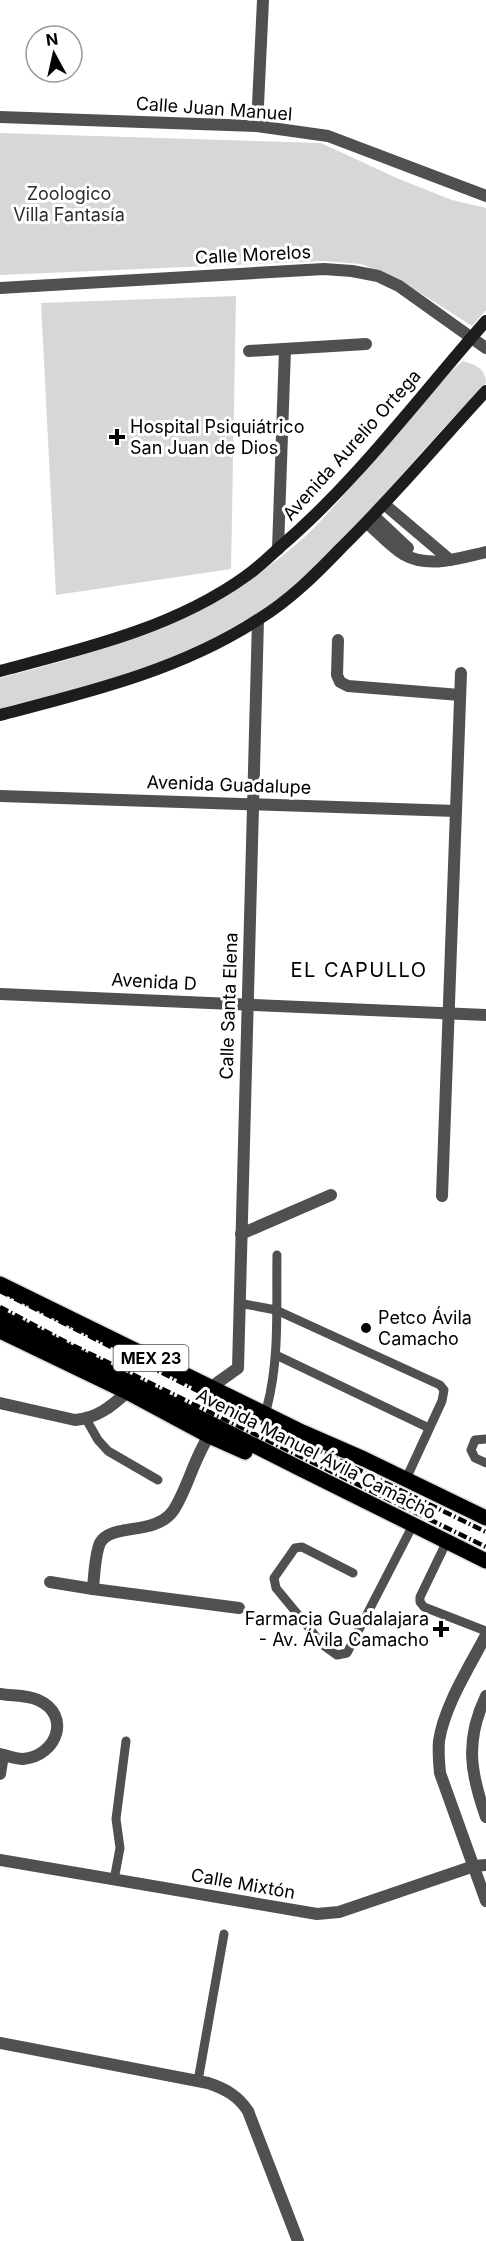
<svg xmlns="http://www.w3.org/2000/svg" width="486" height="2241" viewBox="0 0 486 2241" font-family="Inter,sans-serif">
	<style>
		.park { fill: #d7d7d7 }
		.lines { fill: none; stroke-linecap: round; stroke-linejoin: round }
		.primary-casing { stroke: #dbdbdb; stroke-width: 18 }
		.service { stroke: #505050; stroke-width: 9 }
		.minor { stroke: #505050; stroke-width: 12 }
		.secondary { stroke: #1d1d1d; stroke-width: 12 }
		.primary { stroke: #000; stroke-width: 15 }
		.rail { stroke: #000; stroke-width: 4.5; stroke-dasharray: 9 3 1.5 3; stroke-linecap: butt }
		.poi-dot { fill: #000; stroke: #fff; stroke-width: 2 }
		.labels { text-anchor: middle; stroke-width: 6; stroke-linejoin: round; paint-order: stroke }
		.shield { fill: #fff; stroke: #4c4c4c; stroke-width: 1.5 }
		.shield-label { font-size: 16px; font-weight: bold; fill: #000 }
		.street-label { font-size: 18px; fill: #000; stroke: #fff }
		.park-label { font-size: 18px; fill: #2e2e2e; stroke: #fff }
		.poi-label { font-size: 18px; fill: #000; stroke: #fff; text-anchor: start }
		.neighbourhood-label { font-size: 20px; letter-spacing: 1.5px; fill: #000; stroke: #fff }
	</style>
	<rect width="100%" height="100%" fill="#fff"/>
	<g class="park">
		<polygon points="0,133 321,143 399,179 452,200 486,208 486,310 472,326 397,278 361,264 323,261 0,275"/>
		<polygon points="236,296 231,569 56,595 41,303"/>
		<path d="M463 361C475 365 486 368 486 383 435 435 389 491 338 544 314 567 291 592 263 611 184 664 91 686 0 711V678C110 650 214 617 300 541 321 523 338 501 356 481 388 445 418 409 449 373Z"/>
	</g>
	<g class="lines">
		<defs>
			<g id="primary">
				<polyline points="0,1284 302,1432 364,1459 486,1518"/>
				<polyline points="0,1317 299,1468 486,1561"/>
				<polyline points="0,1331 127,1392 209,1436 245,1452"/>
			</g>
		</defs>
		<use href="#primary" class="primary-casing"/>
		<g class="service">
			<polyline points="239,1303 276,1310 440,1385 444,1390 442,1401 406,1479"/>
			<polyline points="276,1355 429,1428"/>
			<path d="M267 1407C280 1358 276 1305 277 1255"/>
			<polyline points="86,1419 98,1440 108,1451 158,1480"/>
			<polyline points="486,1439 475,1440 471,1450 475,1458 486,1463"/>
			<polyline points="447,1541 420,1597 420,1602 424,1607 486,1631"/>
			<polyline points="353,1573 302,1547 295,1548 274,1578 276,1588 323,1645 337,1655 347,1653 413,1525"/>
			<polyline points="114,1880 120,1848 116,1819 126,1741"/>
			<polyline points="198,2081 224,1934"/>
		</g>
		<g class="minor">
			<polyline points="0,117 257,126 328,136 486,196"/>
			<polyline points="257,126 263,0"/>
			<polyline points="0,288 324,269 352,271 378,276 399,286 486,348"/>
			<polyline points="249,351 366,344"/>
			<polyline points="384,504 450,560"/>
			<polyline points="374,516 408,548"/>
			<path d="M367 523C378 532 390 546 403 554 429 569 459 558 486 552"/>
			<polyline points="278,549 285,349"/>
			<polyline points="338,640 337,675 340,682 348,686 460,695"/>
			<polyline points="0,796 456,811"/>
			<polyline points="0,994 486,1015"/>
			<polyline points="442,1196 461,673"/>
			<polyline points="241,1234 331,1195"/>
			<polyline points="217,1383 238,1368 258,620"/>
			<path d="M0 1403 75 1420C97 1418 111 1407 127 1392"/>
			<path d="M209 1436C194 1458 187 1490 173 1511 155 1536 110 1523 100 1543 95 1554 94 1577 93 1589L239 1608"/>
			<polyline points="50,1582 93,1589"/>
			<path d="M486 1635C470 1666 444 1706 439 1741 438 1752 439 1762 440 1773L486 1901"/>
			<path d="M0 1694C12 1696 27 1695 38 1700 72 1715 57 1756 23 1759 15 1759 8 1756 0 1754"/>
			<path d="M486 1696C465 1740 470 1772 486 1817"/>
			<polyline points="0,1774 3,1755"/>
			<polyline points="0,1860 317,1914 339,1912 474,1866 486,1865"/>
			<path d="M0 2043 208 2083C226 2089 238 2096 248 2111L298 2241"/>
		</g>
		<g class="secondary">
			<path d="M0 671C83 649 174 628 246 576 258 568 269 557 280 547 358 480 419 397 486 321"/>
			<path d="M0 715C89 692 181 670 259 619 290 600 316 574 341 548 392 498 438 443 486 391"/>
		</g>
		<use href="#primary" class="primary"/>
		<g class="rail">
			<polyline points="0,1291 220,1402 486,1532"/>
			<polyline points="0,1307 66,1342 486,1547"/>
		</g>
	</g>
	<g class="poi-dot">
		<path d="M114 428h6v6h6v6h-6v6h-6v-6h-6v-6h6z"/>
		<circle cx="366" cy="1328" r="6"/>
		<path d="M438 1620h6v6h6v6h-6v6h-6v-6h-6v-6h6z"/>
	</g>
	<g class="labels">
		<rect class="shield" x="113.5" y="1345" width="75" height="26" rx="4.5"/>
		<g class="shield-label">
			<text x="151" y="1364">MEX 23</text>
		</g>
		<g class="street-label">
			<text transform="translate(214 109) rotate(4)" y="6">Calle Juan Manuel</text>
			<text transform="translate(253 255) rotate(-3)" y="6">Calle Morelos</text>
			<text transform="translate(352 445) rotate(-48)" y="6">Avenida Aurelio Ortega</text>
			<text transform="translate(229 785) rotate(2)" y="6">Avenida Guadalupe</text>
			<text transform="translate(154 982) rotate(3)" y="6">Avenida D</text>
			<text transform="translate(229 1006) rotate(-88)" y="6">Calle Santa Elena</text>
			<text transform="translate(316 1454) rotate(27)" y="6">Avenida Manuel Ávila Camacho</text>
			<text transform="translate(243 1884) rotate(10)" y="6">Calle Mixtón</text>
		</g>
		<g class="park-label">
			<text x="69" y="200">Zoologico<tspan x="69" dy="21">Villa Fantasía</tspan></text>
		</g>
		<g class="poi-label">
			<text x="130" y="433">Hospital Psiquiátrico<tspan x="130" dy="21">San Juan de Dios</tspan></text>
			<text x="378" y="1324">Petco Ávila<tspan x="378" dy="21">Camacho</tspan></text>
			<text x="429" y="1625" text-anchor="end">Farmacia Guadalajara<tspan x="429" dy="21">- Av. Ávila Camacho</tspan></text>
		</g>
		<g class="neighbourhood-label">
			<text x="359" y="977">EL CAPULLO</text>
		</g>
	</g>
	<g transform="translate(54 54) rotate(352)"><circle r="28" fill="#ffffff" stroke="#999999" stroke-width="1.5"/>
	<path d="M0-4.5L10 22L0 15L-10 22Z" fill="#000000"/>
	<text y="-9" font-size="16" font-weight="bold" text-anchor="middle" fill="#000000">N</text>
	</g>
</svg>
